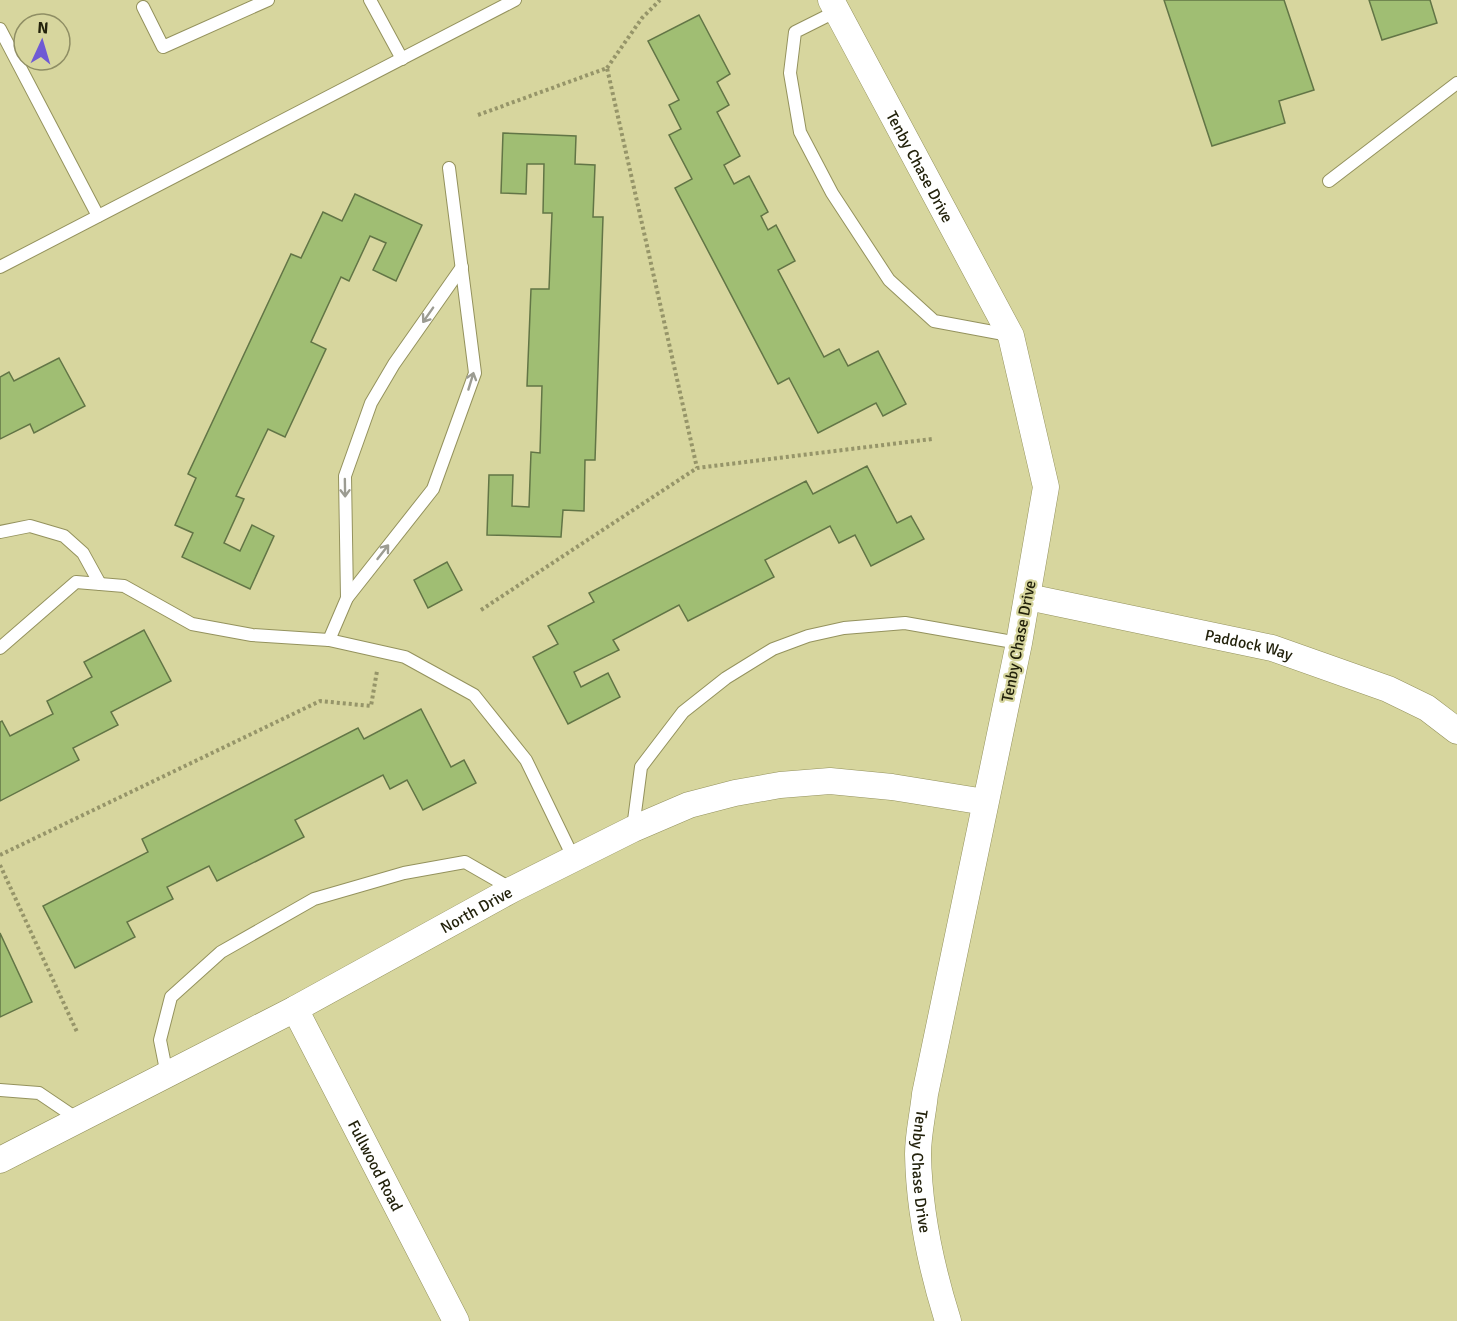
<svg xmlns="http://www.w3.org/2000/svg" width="1457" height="1321" viewBox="0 0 1457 1321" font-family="Signika,sans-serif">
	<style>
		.building { fill: #a0be73; stroke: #627546; stroke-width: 1.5 }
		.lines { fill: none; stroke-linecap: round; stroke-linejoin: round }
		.lane-casing { stroke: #94925d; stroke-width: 14 }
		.street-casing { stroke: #94925d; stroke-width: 27 }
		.path { stroke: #969569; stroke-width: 4; stroke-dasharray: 3 3; stroke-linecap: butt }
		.lane { stroke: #fff; stroke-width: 12 }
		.street { stroke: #fff; stroke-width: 26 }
		.oneway { stroke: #9c9c92 }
		.labels { text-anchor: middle; stroke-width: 4.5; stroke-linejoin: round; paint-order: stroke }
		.street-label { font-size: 16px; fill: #23220c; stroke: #d7d69e }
	</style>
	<rect width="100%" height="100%" fill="#d7d69e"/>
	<g class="building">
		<polygon points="1164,0 1284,0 1314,90 1279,101 1285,123 1212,146"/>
		<polygon points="1369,0 1430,0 1437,23 1382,40"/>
		<polygon points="699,15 730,74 717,82 729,105 717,112 740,156 724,165 734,184 749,176 768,212 761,216 768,230 776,225 795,261 778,270 824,357 839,349 848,366 878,351 906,404 883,416 876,403 818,433 789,378 778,384 675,188 692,179 669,135 681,129 669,105 679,100 648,41"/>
		<polygon points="503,133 576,136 575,164 595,165 593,217 603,217 595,460 585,460 584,511 563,510 561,537 487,535 489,475 513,475 512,506 529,507 531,452 540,453 542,386 527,386 531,289 549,289 552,213 543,213 544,164 527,164 526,194 501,193"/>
		<polygon points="355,194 422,225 396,281 373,270 386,243 370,236 349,281 341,277 311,342 326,349 285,437 268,429 236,496 244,499 224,543 240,551 252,525 274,536 250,589 182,557 193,533 175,525 196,478 188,474 291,254 301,258 323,212 342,221"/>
		<polygon points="59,358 85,406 34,433 30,424 0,439 0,377 9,372 14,381"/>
		<polygon points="867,466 897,523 911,516 924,539 871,566 855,535 839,543 830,526 765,560 774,577 688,621 679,605 613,640 619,650 574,672 581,687 608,673 620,697 568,724 533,657 558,644 548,626 594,602 589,593 806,481 813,494"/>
		<polygon points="447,562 462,590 428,608 414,580"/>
		<polygon points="144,630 171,681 111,712 118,725 73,748 79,760 0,801 0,722 2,721 10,736 53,714 47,701 92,677 84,662"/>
		<polygon points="421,709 451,767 464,760 476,783 423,810 407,780 390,789 383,775 295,820 304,837 217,881 209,866 167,887 173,899 127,922 135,937 75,968 43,906 148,852 142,839 358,728 364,739"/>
		<polygon points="0,933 32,1002 0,1017"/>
	</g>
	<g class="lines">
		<defs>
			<g id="lane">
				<polyline points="370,0 402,59"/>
				<polyline points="143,7 163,47 268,0"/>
				<polyline points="837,11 795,32 790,73 800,132 832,193 889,280 934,321 1009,335"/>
				<polyline points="0,29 98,216"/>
				<polyline points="1329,181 1457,83"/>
				<polyline points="0,267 515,0"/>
				<polyline points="0,532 30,526 64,536 83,553 100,584"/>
				<polyline points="347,598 345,476 371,403 394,364 462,267"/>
				<polyline points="329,640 347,598 433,489 475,373 449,168"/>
				<polyline points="0,648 76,582 124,586 192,624 252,635 329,640 405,657 474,695 526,760 574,859"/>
				<polyline points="633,828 641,767 683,712 726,678 773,649 808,636 844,628 905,623 1019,643"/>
				<polyline points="167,1075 160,1040 171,997 221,952 314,899 404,873 465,862 512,889"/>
				<polyline points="0,1090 39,1093 79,1120"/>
			</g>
			<g id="street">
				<path id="s1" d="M831 0 1011 336 1046 487 1019 643 925 1094C923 1114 918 1134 918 1154 919 1211 931 1267 948 1321"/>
				<path id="s2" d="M1028 597 1272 648 1388 689 1427 708 1457 731"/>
				<path id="s3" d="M295 1009 456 1321"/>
				<path id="s4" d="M0 1160 295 1009 513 889 633 829 689 805 735 793 780 785 830 781 892 787 985 802"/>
			</g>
		</defs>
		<use href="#lane" class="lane-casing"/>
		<use href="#street" class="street-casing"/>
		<g class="path">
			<polyline points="607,68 642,18 660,0"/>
			<polyline points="478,115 607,68 697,468"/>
			<polyline points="481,610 697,468 932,439"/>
			<polyline points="0,855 320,701 371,706 377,671"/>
			<polyline points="0,865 77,1032"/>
		</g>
		<use href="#lane" class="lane"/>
		<use href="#street" class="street"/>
	</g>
	<defs><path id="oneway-shaft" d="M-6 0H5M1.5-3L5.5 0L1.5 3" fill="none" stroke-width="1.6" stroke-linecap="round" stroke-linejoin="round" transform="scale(1.5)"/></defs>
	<g class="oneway">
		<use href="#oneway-shaft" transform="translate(428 315) rotate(125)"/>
		<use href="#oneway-shaft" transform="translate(471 381) rotate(-73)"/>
		<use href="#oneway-shaft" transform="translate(345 488) rotate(89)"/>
		<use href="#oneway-shaft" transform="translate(383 552) rotate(-52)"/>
	</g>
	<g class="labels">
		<g class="street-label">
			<text dy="6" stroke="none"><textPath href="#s1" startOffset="189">Tenby Chase Drive</textPath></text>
			<text transform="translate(1018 641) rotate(-79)" y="6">Tenby Chase Drive</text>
			<text dy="6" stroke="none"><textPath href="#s2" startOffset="226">Paddock Way</textPath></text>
			<text dy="6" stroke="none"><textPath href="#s4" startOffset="538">North Drive</textPath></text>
			<text dy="6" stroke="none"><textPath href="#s3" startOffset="176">Fullwood Road</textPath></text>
			<text dy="6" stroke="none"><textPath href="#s1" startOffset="1233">Tenby Chase Drive</textPath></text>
		</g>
	</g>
	<g transform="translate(42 42) rotate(4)"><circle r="28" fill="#d7d69e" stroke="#8f8e64" stroke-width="1.5"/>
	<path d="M0-4.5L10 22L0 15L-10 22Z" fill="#6f5ad4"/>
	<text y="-9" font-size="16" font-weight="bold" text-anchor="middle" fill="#23220c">N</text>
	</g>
</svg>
